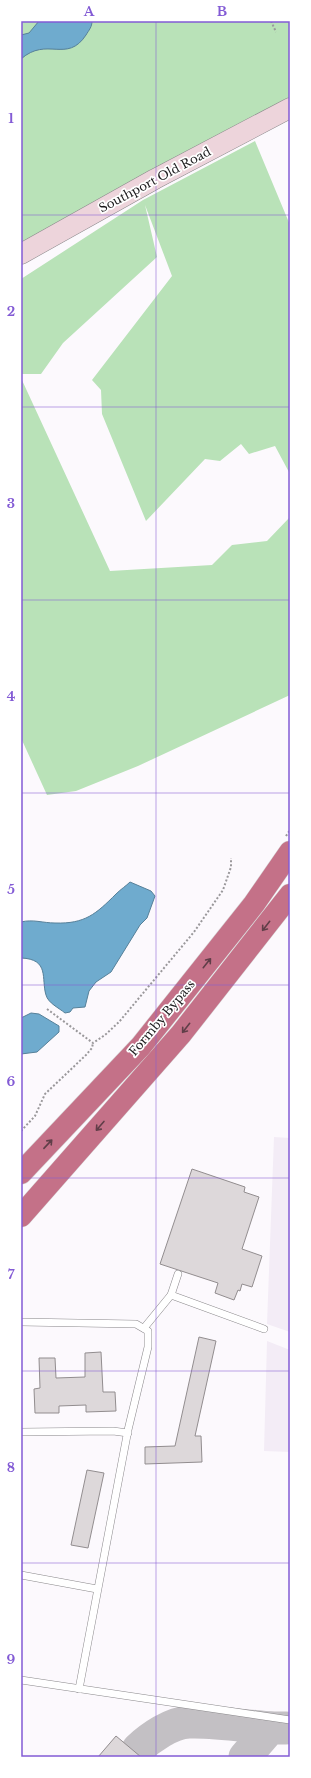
<svg xmlns="http://www.w3.org/2000/svg" width="311" height="1778" viewBox="0 0 311 1778" font-family="'Libre Baskerville',serif">
	<style>
		.built { fill: #f3ecf6 }
		.green { fill: #b9e2b8 }
		.water { fill: #6fabce; stroke: #568099 }
		.lines { fill: none; stroke-linecap: round; stroke-linejoin: round }
		.taxiway { stroke: #c3c0c4; stroke-width: 33 }
		.building { fill: #ddd8da; stroke: #928d8f }
		.lane-casing { stroke: #8a888b; stroke-width: 8 }
		.secondary-casing { stroke: #8a888b; stroke-width: 21 }
		.highway-casing { stroke: #d6d6d6; stroke-width: 23 }
		.path { stroke: #9a989b; stroke-width: 2; stroke-dasharray: 2 2; stroke-linecap: butt }
		.lane { stroke: #fff; stroke-width: 7 }
		.secondary { stroke: #edd4db; stroke-width: 20 }
		.highway { stroke: #c47188; stroke-width: 22 }
		.oneway { stroke: #603e48 }
		.grid { fill: none; stroke: #835bd5; stroke-width: 1; stroke-opacity: 0.55 }
		.labels { text-anchor: middle; stroke-width: 3.5; stroke-linejoin: round; paint-order: stroke }
		.street-label { font-size: 12px; fill: #1d1c1e; stroke: #fff }
		.neatline { fill: none; stroke: #835bd5; stroke-width: 1.5 }
		.grid-label { font-size: 13px; text-anchor: middle; font-weight: bold; fill: #835bd5 }
	</style>
	<rect width="100%" height="100%" fill="#fcf9fd"/>
	<g class="built">
		<polygon points="274,1137 290,1138 290,1332 267,1324"/>
		<polygon points="267,1341 290,1350 290,1452 264,1451"/>
	</g>
	<g class="green">
		<polygon points="21,21 290,21 290,116 21,252"/>
		<polygon points="255,141 290,225 290,474 275,446 249,454 241,444 220,461 205,459 146,521 102,414 101,390 92,380 172,276 145,205 157,257 63,343 41,374 21,374 21,279 143,200"/>
		<polygon points="21,378 110,571 212,565 232,545 267,541 290,517 290,695 138,766 76,791 47,795 21,738"/>
	</g>
	<g class="water">
		<path d="M39 21H92C92 27 89 30 86 35 67 64 47 36 21 59V35L29 33Z"/>
		<path d="M130 882 151 891 155 896 147 918 140 925 111 972 96 982 89 991 85 1007 73 1008 70 1012 65 1013C59 1008 48 1003 46 995 41 979 50 959 21 958V922C33 919 43 923 55 923 85 924 96 914 116 894 121 889 126 886 130 882Z"/>
		<polygon points="31,1013 39,1014 59,1026 59,1032 37,1052 21,1054 21,1018"/>
	</g>
	<g class="lines">
		<g class="taxiway">
			<path d="M138 1749C151 1737 171 1723 189 1722 214 1721 245 1726 270 1728"/>
			<polyline points="245,1757 270,1728 286,1728"/>
		</g>
	</g>
	<g class="building">
		<polygon points="192,1169 245,1187 244,1192 259,1197 242,1249 262,1256 252,1287 242,1284 240,1291 238,1290 234,1300 215,1293 218,1283 160,1264"/>
		<polygon points="199,1337 216,1341 195,1436 201,1436 202,1462 145,1464 145,1447 175,1446"/>
		<polygon points="101,1352 103,1392 115,1392 116,1411 86,1412 86,1405 59,1406 59,1413 35,1413 34,1389 40,1388 39,1358 55,1358 56,1378 85,1377 85,1353"/>
		<polygon points="87,1470 104,1473 88,1548 71,1545"/>
		<polygon points="116,1736 141,1757 98,1757"/>
	</g>
	<g class="lines">
		<defs>
			<g id="lane">
				<polyline points="171,1295 178,1274"/>
				<polyline points="21,1322 136,1324 148,1331 148,1347 128,1430 79,1689"/>
				<polyline points="144,1328 171,1295 264,1329"/>
				<polyline points="21,1432 113,1431 128,1433"/>
				<polyline points="21,1575 97,1589"/>
				<polyline points="21,1680 290,1720"/>
			</g>
			<polyline id="secondary" points="21,254 155,179 290,108"/>
			<g id="highway">
				<polyline points="21,1173 141,1046 254,904 290,852"/>
				<polyline points="21,1216 181,1034 290,895"/>
			</g>
		</defs>
		<use href="#lane" class="lane-casing"/>
		<use href="#secondary" class="secondary-casing"/>
		<use href="#highway" class="highway-casing"/>
		<g class="path">
			<polyline points="271,21 276,32"/>
			<polyline points="286,836 290,830"/>
			<polyline points="47,1009 93,1043 105,1035 119,1022 194,932 223,890 231,867 231,858"/>
			<polyline points="21,1131 35,1116 45,1094 86,1055 92,1048 93,1043"/>
		</g>
		<use href="#lane" class="lane"/>
		<use href="#secondary" class="secondary"/>
		<use href="#highway" class="highway"/>
	</g>
	<defs><path id="oneway-shaft" d="M-6 0H5M1.5-3L5.5 0L1.5 3" fill="none" stroke-width="1.6" stroke-linecap="round" stroke-linejoin="round"/></defs>
	<g class="oneway">
		<use href="#oneway-shaft" transform="translate(266 926) rotate(128)"/>
		<use href="#oneway-shaft" transform="translate(207 963) rotate(-51)"/>
		<use href="#oneway-shaft" transform="translate(186 1028) rotate(128)"/>
		<use href="#oneway-shaft" transform="translate(100 1126) rotate(131)"/>
		<use href="#oneway-shaft" transform="translate(48 1144) rotate(-47)"/>
	</g>
	<path class="grid" d="M156 21V1757M21 215H290M21 407H290M21 600H290M21 793H290M21 985H290M21 1178H290M21 1371H290M21 1563H290"/>
	<g class="labels">
		<g class="street-label">
			<text transform="translate(155 180) rotate(-28)" y="4">Southport Old Road</text>
			<text transform="translate(162 1018) rotate(-50)" y="4">Formby Bypass</text>
		</g>
	</g>
	<rect width="311" height="1778" fill="none" stroke="#ffffff" stroke-width="44"/>
	<rect x="22" y="22" width="267" height="1734" class="neatline"/>
	<g class="grid-label">
		<text x="89" y="16">A</text>
		<text x="222" y="16">B</text>
		<text x="11" y="123">1</text>
		<text x="11" y="316">2</text>
		<text x="11" y="508">3</text>
		<text x="11" y="701">4</text>
		<text x="11" y="894">5</text>
		<text x="11" y="1086">6</text>
		<text x="11" y="1279">7</text>
		<text x="11" y="1472">8</text>
		<text x="11" y="1664">9</text>
	</g>
</svg>
